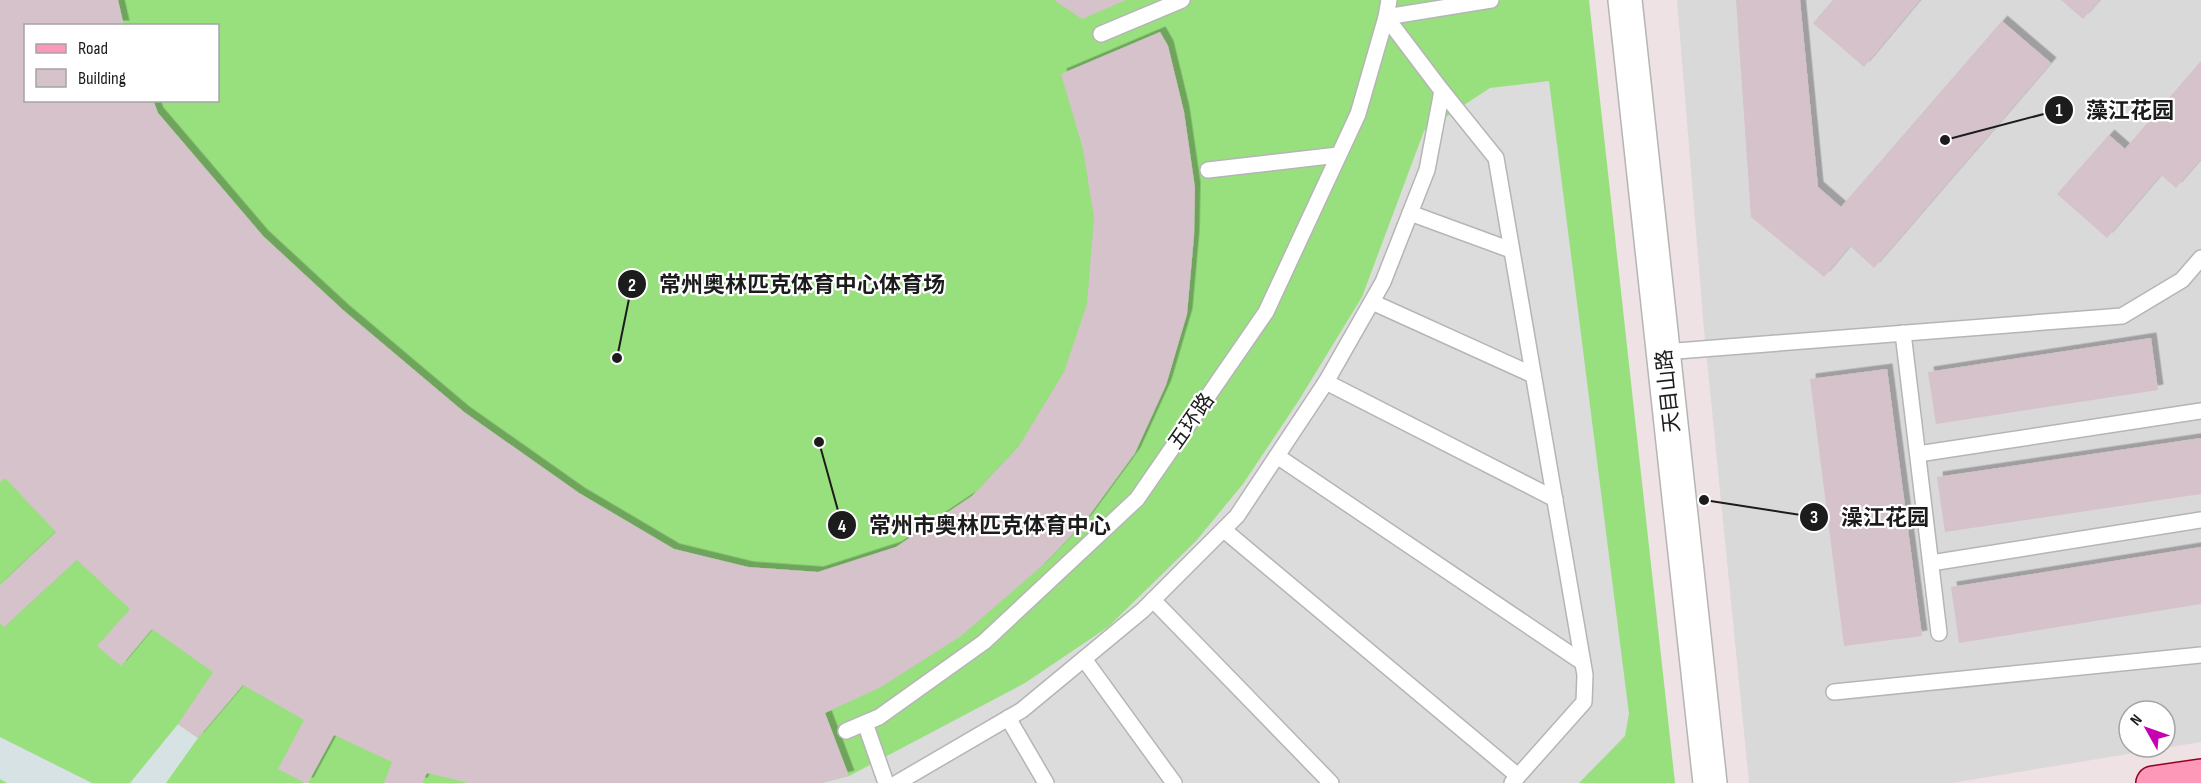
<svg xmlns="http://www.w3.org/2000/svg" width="2201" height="783" viewBox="0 0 2201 783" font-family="'Sofia Sans Condensed','Noto Sans SC',sans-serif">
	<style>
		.residential { fill: #dad9da; fill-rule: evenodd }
		.pitch { fill: #98df7e; fill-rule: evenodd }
		.parking { fill: #dcdcdc }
		.plaza { fill: #d6e2e4 }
		.building { fill: #d5c2ca; filter: url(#shadow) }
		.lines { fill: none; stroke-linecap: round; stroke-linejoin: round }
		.service-casing { stroke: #b5b5b5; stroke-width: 18 }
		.tertiary-casing { stroke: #b5b5b5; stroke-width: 36 }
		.primary-casing { stroke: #950020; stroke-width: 36 }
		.service { stroke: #fff; stroke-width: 15 }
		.tertiary { stroke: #fff; stroke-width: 33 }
		.primary { stroke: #fd98b8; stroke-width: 33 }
		.labels { text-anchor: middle; stroke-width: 4.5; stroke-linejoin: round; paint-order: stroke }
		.street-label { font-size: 21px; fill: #1c1c1c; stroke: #fff }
		.leader { fill: none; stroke: #1c1c1c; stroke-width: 2 }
		.callout-dot { fill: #1c1c1c; stroke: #fff; stroke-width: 2 }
		.mark-label { font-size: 18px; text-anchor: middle; font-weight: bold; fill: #fff }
		.callout-label { font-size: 22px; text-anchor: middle; font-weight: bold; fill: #1c1c1c; stroke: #fff; stroke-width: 4.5; stroke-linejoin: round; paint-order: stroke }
	</style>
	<defs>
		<filter id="shadow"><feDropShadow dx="5.5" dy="-5.5" stdDeviation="0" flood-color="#0004"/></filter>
	</defs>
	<rect width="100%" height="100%" fill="#eee2e4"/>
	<path class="residential" d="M1677 0H2201V742L1952 783H1749L1704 330ZM2129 711H2165V747H2129Z"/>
	<path class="pitch" d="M0 0H1589L1675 783H0ZM26 26H218V100H26Z"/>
	<polygon class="parking" points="1549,81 1629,714 1625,736 1579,783 821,783 849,776 1025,683 1108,627 1196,541 1243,484 1299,400 1362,297 1424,131 1490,88"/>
	<g class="plaza">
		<polygon points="178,724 198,738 166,783 130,783"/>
		<polygon points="0,737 92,783 7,783 0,779"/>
	</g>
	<g class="building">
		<polygon points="0,0 118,0 124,26 26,26 26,100 153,100 158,113 263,236 343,310 464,412 579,493 674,549 748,567 818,572 896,547 972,496 1019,446 1064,372 1087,304 1094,218 1083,149 1061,74 1160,32 1168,46 1184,112 1195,188 1194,236 1187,314 1166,385 1135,453 1086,520 1042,566 961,636 881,687 825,713 849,776 821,783 469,783 427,773 422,783 384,783 392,762 334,735 308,783 305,783 278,769 304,720 243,685 198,738 178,724 213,672 152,629 121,666 97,646 130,609 77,560 4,627 0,623 0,585 56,532 5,478 0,482"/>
		<polygon points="1054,0 1126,0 1082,19"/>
		<polygon points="1736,0 1800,0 1818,187 1841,207 2002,21 2051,63 1874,268 1850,246 1824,277 1751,217"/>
		<polygon points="1833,0 1920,0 1864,67 1813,23"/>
		<polygon points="2061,0 2100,0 2083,19"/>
		<polygon points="2201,61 2201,159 2176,188 2161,175 2107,238 2057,194 2109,135 2125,149"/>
		<polygon points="2151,338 2158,390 1936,424 1928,372"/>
		<polygon points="1887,369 1922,636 1844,646 1810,379"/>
		<polygon points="2201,438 2201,494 1945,532 1937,477"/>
		<polygon points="2201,547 2201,604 1959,643 1951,587"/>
	</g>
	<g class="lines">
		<defs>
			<g id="service">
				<polyline points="1101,34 1182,0"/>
				<polyline points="1442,91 1496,158 1585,675 1584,702 1512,783"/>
				<polyline points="1208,170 1338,155"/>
				<polyline points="1410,213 1511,250"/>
				<polyline points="1372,302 1533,375"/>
				<polyline points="1903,333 1939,633"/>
				<polyline points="1664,352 2122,316 2182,280 2201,258"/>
				<polyline points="1326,382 1555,499"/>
				<polyline points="1918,454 2201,411"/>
				<polyline points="1277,456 1582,662"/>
				<polyline points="1224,530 1518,776"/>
				<polyline points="1931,563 2201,520"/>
				<polyline points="1153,600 1331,783"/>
				<polyline points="1084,659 1174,783"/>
				<polyline points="1834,692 2201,655"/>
				<polyline points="1008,718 1046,783"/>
				<polyline points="865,723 886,783"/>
				<polyline points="846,731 879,717 984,642 1137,499 1266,312 1358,114 1386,17 1389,0"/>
				<polyline points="897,783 1022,710 1143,610 1237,516 1326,382 1383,282 1427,170 1442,91 1386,17 1491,0"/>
			</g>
			<polyline id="tertiary" points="1625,0 1710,783"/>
			<polyline id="primary" points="2153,783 2201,776"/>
		</defs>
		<use href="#service" class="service-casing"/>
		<use href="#tertiary" class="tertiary-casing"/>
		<use href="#primary" class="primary-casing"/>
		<use href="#service" class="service"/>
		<use href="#tertiary" class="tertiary"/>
		<use href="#primary" class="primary"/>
	</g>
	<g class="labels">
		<g class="street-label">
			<text transform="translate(1668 391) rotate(-96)" y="7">天目山路</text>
			<text transform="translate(1191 421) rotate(-55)" y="7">五环路</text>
		</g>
	</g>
	<path class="leader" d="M1945 140L2059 110M617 358L632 284M1704 500L1814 517M819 442L842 525"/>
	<g class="callout-dot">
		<circle cx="1945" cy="140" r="6"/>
		<circle cx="617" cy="358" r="6"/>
		<circle cx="1704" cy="500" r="6"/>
		<circle cx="819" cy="442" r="6"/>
		<circle cx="2059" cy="110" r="15"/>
		<circle cx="632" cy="284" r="15"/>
		<circle cx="1814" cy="517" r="15"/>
		<circle cx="842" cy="525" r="15"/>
	</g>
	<g class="mark-label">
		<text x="2059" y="116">1</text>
		<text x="632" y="291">2</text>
		<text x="1814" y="523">3</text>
		<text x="842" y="532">4</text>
	</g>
	<g class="callout-label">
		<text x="2130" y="118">藻江花园</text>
		<text x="802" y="292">常州奥林匹克体育中心体育场</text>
		<text x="1885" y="525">澡江花园</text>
		<text x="990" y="533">常州市奥林匹克体育中心</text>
	</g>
	<rect x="24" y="24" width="195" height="78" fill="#ffffff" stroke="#a4a4a4" stroke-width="1.5"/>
	<rect x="36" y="44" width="30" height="9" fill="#fd98b8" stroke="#a4a4a4" stroke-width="1.5"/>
	<text x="78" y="54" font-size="18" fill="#1c1c1c">Road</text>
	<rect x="36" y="69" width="30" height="18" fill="#d5c2ca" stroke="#a4a4a4" stroke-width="1.5"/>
	<text x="78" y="84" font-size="18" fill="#1c1c1c">Building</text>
	<g transform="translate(2147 729) rotate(310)"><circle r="28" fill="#ffffff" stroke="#a4a4a4" stroke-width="1.5"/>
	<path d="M0-4.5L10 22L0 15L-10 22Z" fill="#c900b1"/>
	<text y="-9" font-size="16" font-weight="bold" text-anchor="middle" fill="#1c1c1c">N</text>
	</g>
</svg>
